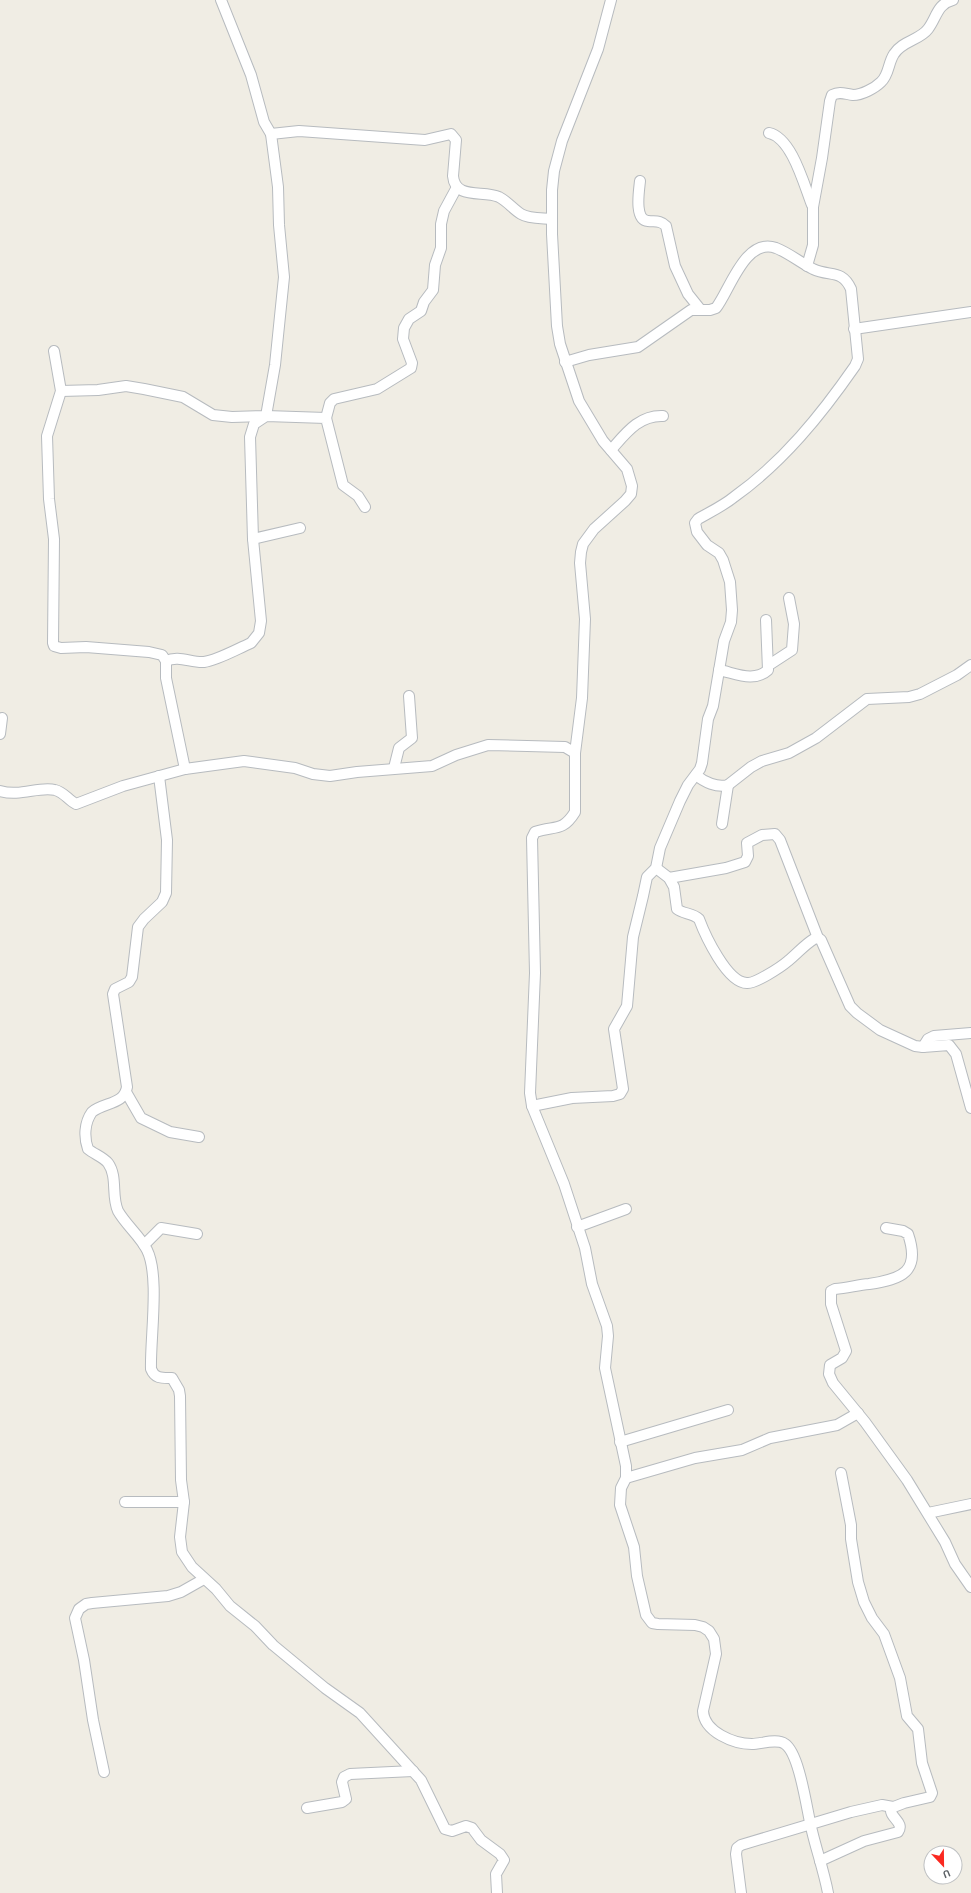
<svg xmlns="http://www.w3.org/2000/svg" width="971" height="1893" viewBox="0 0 971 1893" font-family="'Alegreya Sans',sans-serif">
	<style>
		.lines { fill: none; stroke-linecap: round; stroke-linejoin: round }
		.minor-casing { stroke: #b7bbbf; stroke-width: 12 }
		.minor { stroke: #fff; stroke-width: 10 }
	</style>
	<rect width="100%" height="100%" fill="#f0ede4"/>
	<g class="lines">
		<defs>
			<g id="minor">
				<path d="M611 0 598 49 562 141 554 171 552 190V234L557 326 560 344 579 401 603 441 627 469 632 486 631 494 625 501 594 529 583 544 581 552 580 563 585 619 582 698 575 753V812C562 833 554 825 535 832L532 838 535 973 530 1093 532 1106 564 1184 585 1248 592 1284 607 1326 608 1336 605 1368 626 1466V1478L621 1488 620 1505 634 1547 637 1576 646 1615 652 1623 658 1624 695 1625 703 1627 709 1631 714 1639 716 1654 703 1711C704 1732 734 1744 752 1744 761 1744 777 1738 785 1744 800 1754 807 1812 812 1831 817 1852 824 1872 828 1893"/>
				<path d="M769 133C792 138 804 185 812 205"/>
				<path d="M271 134 299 131 425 140 451 134 456 140 453 176C455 200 483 190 499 197 507 201 513 209 521 214 529 219 542 218 552 219"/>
				<path d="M640 181C639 191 634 220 648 221 655 222 660 220 666 226L675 266 688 294 700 309"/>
				<path d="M807 266 813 245V207L822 158 830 101 832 95C840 91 845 94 853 95 862 95 875 88 881 82 889 75 888 63 894 54 902 41 920 40 928 29 937 17 937 4 953 0"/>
				<polyline points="854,329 971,312"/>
				<polyline points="54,351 61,391 47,436 49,499 54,539 53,643 54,646 61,648 86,647 149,652 162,655 166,661"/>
				<polyline points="61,391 98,390 126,386 144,389 183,397 213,415 232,417 266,416 275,365 284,277 279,225 278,187 271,134 264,122 251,75 221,0"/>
				<polyline points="326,418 330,403 334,399 377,389 411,368 412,363 403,339 404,328 409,319 421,311 424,302 433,290 435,265 441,248 441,224 444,211 457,187"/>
				<path d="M611 450C626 433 639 415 663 416"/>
				<polyline points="253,539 300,528"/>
				<polyline points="769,665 792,650 794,624 789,598"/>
				<path d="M719 670C735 673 754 683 768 670L766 620"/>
				<polyline points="0,734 2,718"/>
				<polyline points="394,768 399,748 412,738 409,696"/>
				<path d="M185 769 166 678V661C179 655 191 663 204 662 218 660 237 649 251 643L259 633 261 621 253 539 250 437 254 424 266 416 326 418 343 485 358 496 365 507"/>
				<path d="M696 775C704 782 717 788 728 785L751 767 762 761 789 753 816 738 867 699 909 697 920 694 957 675 971 665"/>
				<path d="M159 776 167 840 166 893 162 902 144 919 138 927 132 977 129 982 115 989 113 994 127 1087C124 1105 104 1102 92 1112 84 1123 84 1138 88 1149 94 1154 103 1157 108 1163 118 1177 111 1196 118 1211 126 1225 140 1236 147 1250 160 1276 150 1339 151 1369 155 1379 162 1378 172 1378L179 1390 180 1396 181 1480 184 1502 180 1537 182 1552 192 1567 216 1589 230 1606 255 1626 273 1645 325 1688 360 1713 421 1780 445 1829 452 1831 466 1826 472 1828 481 1840 500 1854 504 1860 496 1874 497 1893"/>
				<path d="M0 791C20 797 39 786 55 790 64 792 68 800 76 804L123 786 185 769 244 761 295 768 313 774 330 776 357 772 432 766 456 755 488 745 565 747 575 753"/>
				<polyline points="722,824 728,785"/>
				<path d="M656 868 669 878 674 887 677 909C683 914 693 913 699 919 705 935 727 983 747 983 755 984 781 967 788 961 797 954 804 945 814 939L818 938 821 940 850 1006 857 1013 880 1030 915 1046 923 1047 949 1045 956 1054 971 1108"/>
				<polyline points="669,878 726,868 745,862 748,856 747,843 762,835 775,834 780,840 818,938"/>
				<polyline points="923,1047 928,1039 934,1036 971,1033"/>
				<polyline points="126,1092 141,1118 170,1132 199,1137"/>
				<path d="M532 1106 572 1098 613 1096 620 1094 623 1089 614 1029 627 1006 633 937 643 896 647 877 656 868 660 848 680 801 688 785 700 769 702 763 708 719 713 706 724 641 731 622 732 610 730 582 723 560 719 553 707 545 697 532 695 523 698 519C710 512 723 506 734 497 783 462 821 415 855 366L858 359 851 289C842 269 830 277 813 269 801 263 789 253 776 248 745 237 730 290 716 308L710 310H691L638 347 589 355 565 362"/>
				<polyline points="577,1227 626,1209"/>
				<path d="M886 1228 903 1231 908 1234C921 1272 902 1279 869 1284 858 1285 847 1288 835 1289L831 1291V1304L846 1351 842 1358 830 1365 829 1374 833 1383 865 1422 907 1480 945 1542 955 1564 971 1587"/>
				<polyline points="144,1245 161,1228 197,1234"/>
				<polyline points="620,1442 728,1410"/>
				<polyline points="626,1478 695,1458 742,1450 770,1438 837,1425 858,1413"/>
				<polyline points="125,1502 184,1502"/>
				<polyline points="928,1513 971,1504"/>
				<polyline points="104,1772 93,1720 84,1660 75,1618 79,1609 86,1604 92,1603 168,1596 181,1592 204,1579"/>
				<polyline points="307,1808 342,1802 346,1799 342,1782 344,1777 350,1774 413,1771"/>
				<path d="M820 1861 864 1841 898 1832C905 1822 889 1818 891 1808L904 1803 930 1797 932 1793 922 1763 918 1729 907 1716 900 1678 884 1634 872 1618 864 1602 858 1582 851 1539V1525L841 1473"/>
				<polyline points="741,1893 736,1854 737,1848 741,1845 851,1812 882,1805 893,1807"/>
			</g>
		</defs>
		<use href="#minor" class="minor-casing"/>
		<use href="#minor" class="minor"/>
	</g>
	<g transform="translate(943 1865) rotate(158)"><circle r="19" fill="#ffffff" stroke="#bec0c2"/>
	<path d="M0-3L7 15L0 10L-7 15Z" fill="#fa2920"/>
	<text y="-6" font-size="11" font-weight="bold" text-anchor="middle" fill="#5c6166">U</text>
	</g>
</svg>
